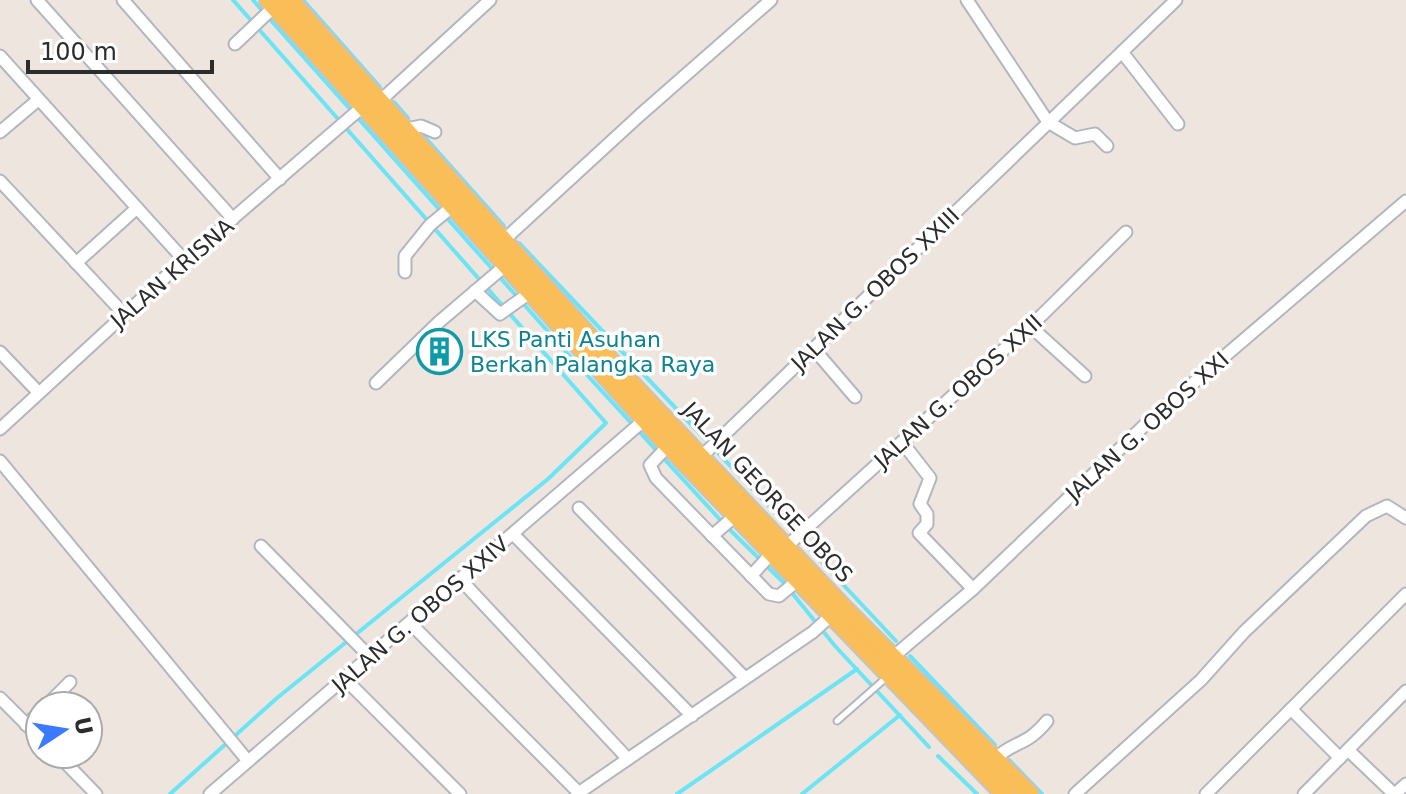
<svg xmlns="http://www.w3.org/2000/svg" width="1406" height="794" viewBox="0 0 1406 794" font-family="'DejaVu Sans',sans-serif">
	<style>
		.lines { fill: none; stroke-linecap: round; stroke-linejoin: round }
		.stream { stroke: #6be4f6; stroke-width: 4 }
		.service-casing { stroke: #b2b6c0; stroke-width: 9 }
		.minor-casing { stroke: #b2b6c0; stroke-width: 15 }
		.primary-casing { stroke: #c4c4c4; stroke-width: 22 }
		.service { stroke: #fff; stroke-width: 5 }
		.minor { stroke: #fff; stroke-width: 11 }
		.primary { stroke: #f9be58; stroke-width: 18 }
		.labels { text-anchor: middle; stroke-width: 7; stroke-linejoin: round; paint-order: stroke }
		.street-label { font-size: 22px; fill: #2c2c2c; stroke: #fff }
		.culture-label { font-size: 22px; fill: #0d838f; stroke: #fff; text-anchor: start }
	</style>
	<rect width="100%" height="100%" fill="#eee5de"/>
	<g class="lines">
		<g class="stream">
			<polyline points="253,0 576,363 725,525 784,583 835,646 929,747"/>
			<polyline points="303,0 380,87"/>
			<polyline points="394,102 408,118"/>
			<polyline points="423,135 504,226"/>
			<polyline points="519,243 705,439"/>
			<polyline points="719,454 791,529"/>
			<polyline points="805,544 896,641"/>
			<polyline points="910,656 995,745"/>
			<polyline points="938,756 977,794"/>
			<polyline points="1009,760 1042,794"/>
			<polyline points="170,794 277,698 548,479 606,423 233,0"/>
			<polyline points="677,794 857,669"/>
			<polyline points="802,794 900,715"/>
		</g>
		<defs>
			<polyline id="service" points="837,721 887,677"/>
			<g id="minor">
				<polyline points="37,0 233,219"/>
				<polyline points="123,0 280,179"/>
				<polyline points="967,0 1048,122 1075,138 1095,134 1107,146"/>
				<polyline points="235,44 275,6"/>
				<polyline points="1122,52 1178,124"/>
				<polyline points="0,56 184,260"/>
				<polyline points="381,100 490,0"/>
				<polyline points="407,129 421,126 435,132"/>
				<polyline points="0,132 38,100"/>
				<polyline points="0,181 124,314"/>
				<polyline points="505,239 640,115 771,0"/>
				<polyline points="76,263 137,208"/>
				<polyline points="405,272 405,256 430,225 454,205"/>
				<polyline points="475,291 500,314 531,292"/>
				<polyline points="1030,326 1085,376"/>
				<polyline points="813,348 855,397"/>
				<polyline points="0,352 39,393"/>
				<polyline points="376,383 439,322 506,265"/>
				<polyline points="0,429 173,270 367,103"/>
				<polyline points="902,442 930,478 920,504 927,514 927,524 919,533 973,589"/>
				<polyline points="669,445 650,465 656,478 769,594 779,596 797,581"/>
				<polyline points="702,456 1176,0"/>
				<polyline points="0,461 248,761"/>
				<polyline points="579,508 745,678"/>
				<polyline points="513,534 692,716"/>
				<polyline points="712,536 736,515"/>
				<polyline points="261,546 370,657"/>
				<polyline points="787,546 1042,315 1126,232"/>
				<polyline points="751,576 772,553"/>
				<polyline points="461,580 628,759"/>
				<polyline points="410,623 579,793"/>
				<polyline points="894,656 973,589 1149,421 1406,201"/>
				<polyline points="344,678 460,794"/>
				<polyline points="0,698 40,738"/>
				<polyline points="46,706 70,682"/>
				<polyline points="1291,709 1340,758"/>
				<polyline points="26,725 40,712"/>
				<polyline points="1348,750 1394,794"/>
				<polyline points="57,754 96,794"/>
				<path d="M995 759C1013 741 1026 747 1047 721"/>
				<polyline points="210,794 649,416"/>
				<polyline points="577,794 813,632 835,612"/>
				<polyline points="1075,794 1201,680 1244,632 1366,516 1387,506 1406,518"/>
				<polyline points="1206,794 1406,594"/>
				<polyline points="1304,794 1406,691"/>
				<polyline points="1395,794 1406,784"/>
			</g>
			<g id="primary">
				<polyline points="269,0 662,438 1005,794"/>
				<polyline points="289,0 626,379 841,606 1029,794"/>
			</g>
		</defs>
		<use href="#service" class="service-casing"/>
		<use href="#minor" class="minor-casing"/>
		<use href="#primary" class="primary-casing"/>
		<use href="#service" class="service"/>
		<use href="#minor" class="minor"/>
		<use href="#primary" class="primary"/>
	</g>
	<defs>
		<symbol id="building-ring" viewBox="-11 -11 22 22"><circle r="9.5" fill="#fff" stroke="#0f9aa8" stroke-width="1.5"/><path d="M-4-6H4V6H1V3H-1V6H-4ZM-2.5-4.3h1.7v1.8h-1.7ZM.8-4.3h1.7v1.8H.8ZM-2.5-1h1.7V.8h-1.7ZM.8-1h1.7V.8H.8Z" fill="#0f9aa8"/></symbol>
	</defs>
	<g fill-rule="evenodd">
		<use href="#building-ring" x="414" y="326" width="51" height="51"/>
	</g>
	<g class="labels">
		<g class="street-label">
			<text transform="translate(172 273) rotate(-41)" y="8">JALAN KRISNA</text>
			<text transform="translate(875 289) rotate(-44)" y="8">JALAN G. OBOS XXIII</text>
			<text transform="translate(958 391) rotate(-42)" y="8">JALAN G. OBOS XXII</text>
			<text transform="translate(1147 426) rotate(-42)" y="8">JALAN G. OBOS XXI</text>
			<text transform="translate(768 492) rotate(47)" y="8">JALAN GEORGE OBOS</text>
			<text transform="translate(420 614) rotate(-41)" y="8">JALAN G. OBOS XXIV</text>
		</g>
		<g class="culture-label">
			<text x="470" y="347">LKS Panti Asuhan<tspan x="470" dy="25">Berkah Palangka Raya</tspan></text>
		</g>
	</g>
	<g transform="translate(64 730) rotate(78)"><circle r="38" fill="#ffffff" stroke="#ababab" stroke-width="2"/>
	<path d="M0-6L14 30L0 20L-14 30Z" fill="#3a7aff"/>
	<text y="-12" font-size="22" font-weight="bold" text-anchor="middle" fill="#2c2c2c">U</text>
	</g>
	<path d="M28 60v12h184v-12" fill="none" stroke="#2c2c2c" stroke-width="4"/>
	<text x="40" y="60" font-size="24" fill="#2c2c2c" stroke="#ffffff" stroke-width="6" paint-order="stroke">100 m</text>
</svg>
